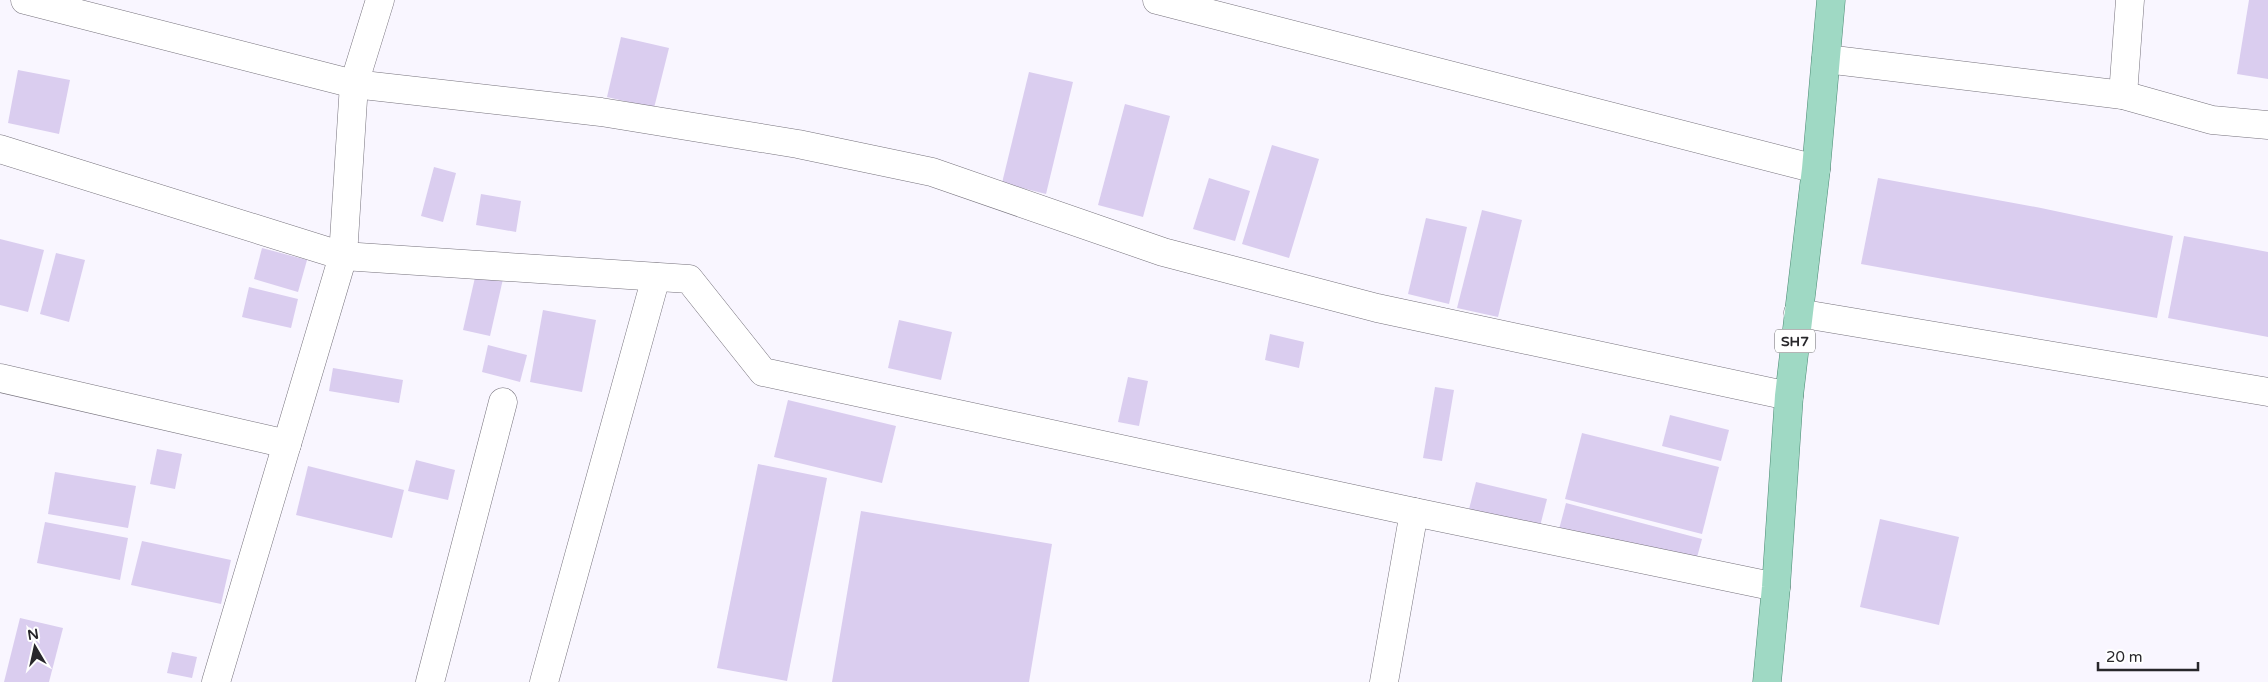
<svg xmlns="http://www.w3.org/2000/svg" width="2268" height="682" viewBox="0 0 2268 682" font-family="'Varela Round',sans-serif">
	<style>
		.building { fill: #dacdef }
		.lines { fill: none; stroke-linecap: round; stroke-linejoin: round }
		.minor-casing { stroke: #76727c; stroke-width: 29 }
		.major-casing { stroke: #4c8a74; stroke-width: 29 }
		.minor { stroke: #fff; stroke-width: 28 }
		.major { stroke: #9fd9c4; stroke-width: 28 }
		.labels { text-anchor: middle; stroke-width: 4.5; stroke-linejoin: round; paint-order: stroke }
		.shield { fill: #fff; stroke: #68686b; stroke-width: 1 }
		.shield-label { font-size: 14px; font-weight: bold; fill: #28272b }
	</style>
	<rect width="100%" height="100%" fill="#f9f6ff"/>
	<g class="building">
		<polygon points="2249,0 2268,0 2268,79 2237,74"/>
		<polygon points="621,37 669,48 654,108 607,97"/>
		<polygon points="18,70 70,80 59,134 8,123"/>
		<polygon points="1029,72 1073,82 1046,194 1002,183"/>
		<polygon points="1125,104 1170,116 1143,217 1098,205"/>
		<polygon points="1272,145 1319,159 1289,258 1242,244"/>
		<polygon points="434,167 456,173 443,222 421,216"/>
		<polygon points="1209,178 1250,191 1235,241 1193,229"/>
		<polygon points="1878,178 2041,208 2173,236 2157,318 1861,264"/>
		<polygon points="481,194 521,201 516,232 476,225"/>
		<polygon points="1482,210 1522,220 1498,317 1457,308"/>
		<polygon points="1426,218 1467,227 1449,304 1408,294"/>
		<polygon points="2184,236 2268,252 2268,337 2168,318"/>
		<polygon points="0,239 44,250 28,312 0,305"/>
		<polygon points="262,248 307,260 298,292 254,279"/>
		<polygon points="56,253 85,260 69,322 40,314"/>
		<polygon points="476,273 503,279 490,336 463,330"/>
		<polygon points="249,287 298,299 291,328 242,317"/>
		<polygon points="543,310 596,320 582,392 530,382"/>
		<polygon points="899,320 952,332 941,380 888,368"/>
		<polygon points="1270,334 1304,342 1299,368 1265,360"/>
		<polygon points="488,345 527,355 520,382 482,372"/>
		<polygon points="333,368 403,380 399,403 329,391"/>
		<polygon points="1128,377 1148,381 1139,426 1118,422"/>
		<polygon points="1435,387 1454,390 1442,461 1423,458"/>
		<polygon points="788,400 896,426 882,483 774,457"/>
		<polygon points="1670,415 1729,430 1721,461 1662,446"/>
		<polygon points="1582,433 1719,467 1702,534 1565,499"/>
		<polygon points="157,449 182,454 175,489 150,484"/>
		<polygon points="416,460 455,470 448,500 408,491"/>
		<polygon points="758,464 827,478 787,681 717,668"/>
		<polygon points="308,466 404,490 392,538 296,515"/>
		<polygon points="55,472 136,486 128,528 48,514"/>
		<polygon points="1476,482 1547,499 1538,534 1467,517"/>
		<polygon points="1566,503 1702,539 1693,572 1557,537"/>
		<polygon points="861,511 1052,544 1029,682 832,682"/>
		<polygon points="1880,519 1959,537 1939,625 1860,607"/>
		<polygon points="45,522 128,538 120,580 37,563"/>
		<polygon points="142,541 231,560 221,604 131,585"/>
		<polygon points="20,618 63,628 49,682 4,682"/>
		<polygon points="172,652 197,657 192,678 167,673"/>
	</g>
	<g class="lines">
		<defs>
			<g id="minor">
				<polyline points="25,0 354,84 601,112 798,144 932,172 1163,252 1377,308 1789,396"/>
				<polyline points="1157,0 1816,169"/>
				<polyline points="1826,59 2123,95 2212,120 2268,125"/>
				<polyline points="2123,95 2130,0"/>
				<polyline points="0,149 343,256 689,279 763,372 1414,512 1776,587"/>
				<polyline points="1798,313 2268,392"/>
				<polyline points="0,378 287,444"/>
				<polyline points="216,682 343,256 354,84 380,0"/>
				<polyline points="430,682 503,402"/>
				<polyline points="544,682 656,277"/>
				<polyline points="1384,682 1414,512"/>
			</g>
			<polyline id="major" points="1767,682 1776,587 1789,396 1816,169 1831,0"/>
		</defs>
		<use href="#minor" class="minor-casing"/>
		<use href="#major" class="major-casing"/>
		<use href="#minor" class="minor"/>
		<use href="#major" class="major"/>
	</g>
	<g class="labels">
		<rect class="shield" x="1775" y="329.5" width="40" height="23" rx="4"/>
		<g class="shield-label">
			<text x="1795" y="346">SH7</text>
		</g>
	</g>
	<g transform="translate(35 647) rotate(351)" stroke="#ffffff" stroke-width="4" paint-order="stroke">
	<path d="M0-4L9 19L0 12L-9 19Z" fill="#28272b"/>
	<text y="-8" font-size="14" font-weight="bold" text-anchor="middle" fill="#28272b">N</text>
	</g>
	<path d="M2098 662v8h100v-8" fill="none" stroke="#28272b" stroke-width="2.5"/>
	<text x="2106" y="662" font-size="15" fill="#28272b" stroke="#ffffff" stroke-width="4" paint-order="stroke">20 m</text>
</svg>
